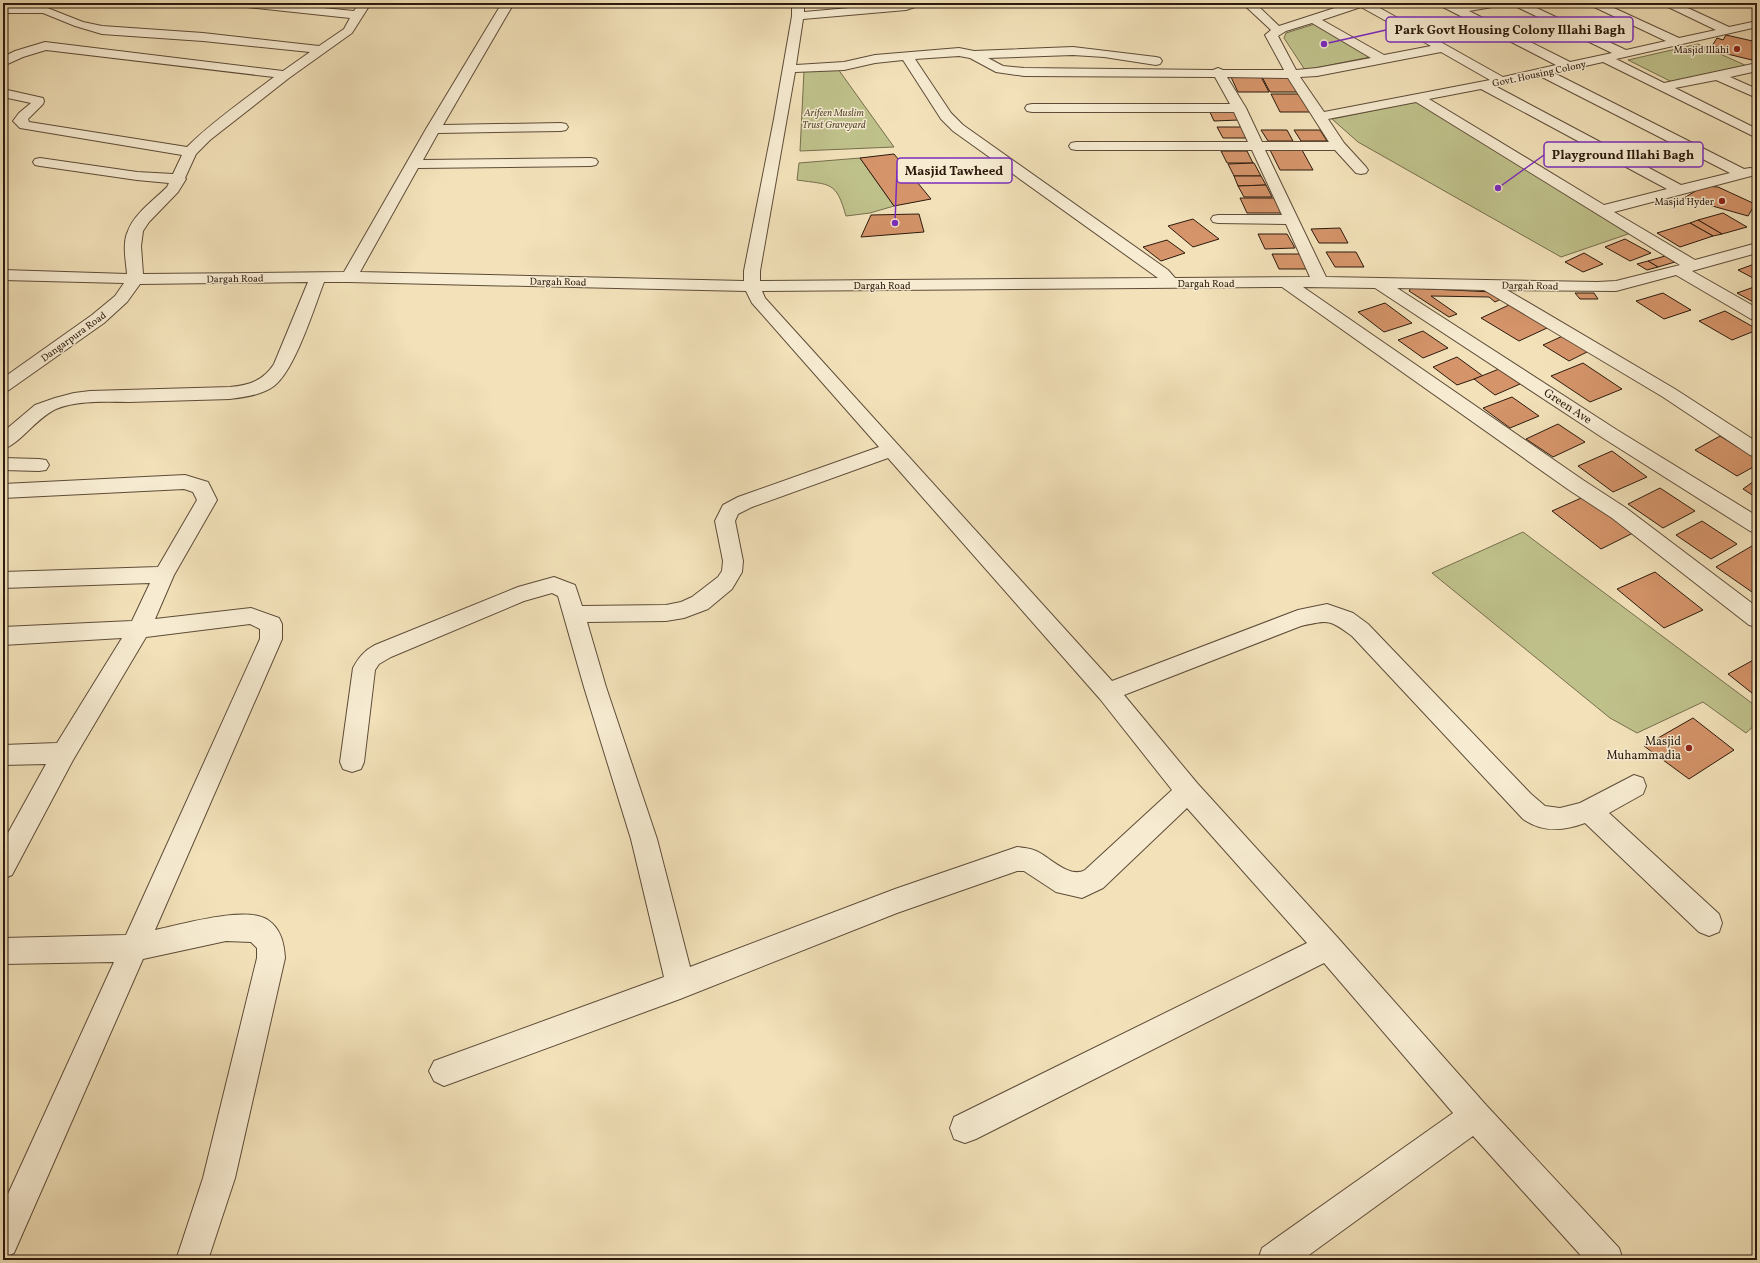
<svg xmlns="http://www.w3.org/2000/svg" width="1760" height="1263" viewBox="0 0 1760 1263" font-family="Vollkorn,serif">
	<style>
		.green { fill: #bfc18b; stroke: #766e4c }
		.building { fill: #d5946a; stroke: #2c1a0d }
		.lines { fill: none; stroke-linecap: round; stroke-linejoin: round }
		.minor-casing { stroke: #5e4c38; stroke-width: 2 }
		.minor { fill: #f7ecd2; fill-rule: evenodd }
		.poi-dot { fill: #8f2418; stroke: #f7ecd2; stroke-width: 1.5 }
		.labels { text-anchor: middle; stroke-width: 3; stroke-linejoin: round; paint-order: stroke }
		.far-poi-label { font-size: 10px; fill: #2c1a0d; stroke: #f7ecd2; text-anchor: end }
		.far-street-label { font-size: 10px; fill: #2c1a0d; stroke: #f7ecd2 }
		.far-park-label { font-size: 10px; font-style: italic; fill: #584c33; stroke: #f7ecd2 }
		.street-label { font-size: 12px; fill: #2c1a0d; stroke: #f7ecd2 }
		.poi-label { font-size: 12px; fill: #2c1a0d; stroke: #f7ecd2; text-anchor: end }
		.leader { fill: none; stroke: #7b2cbf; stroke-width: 1.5 }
		.callout-dot { fill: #7b2cbf; stroke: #f7ecd2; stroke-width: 1.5 }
		.callout { fill: #f7ecd2; stroke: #7b2cbf; stroke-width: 1.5 }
		.callout-label { font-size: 13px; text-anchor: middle; font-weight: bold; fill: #2c1a0d }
	</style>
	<rect width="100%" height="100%" fill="#f2e1b9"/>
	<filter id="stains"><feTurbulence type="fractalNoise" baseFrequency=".005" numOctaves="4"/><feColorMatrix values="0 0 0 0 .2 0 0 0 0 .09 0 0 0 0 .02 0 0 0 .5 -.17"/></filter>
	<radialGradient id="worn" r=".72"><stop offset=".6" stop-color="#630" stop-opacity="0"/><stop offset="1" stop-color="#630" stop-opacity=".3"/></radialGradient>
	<g class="green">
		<polygon points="1318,23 1370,57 1305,70 1284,38 1286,33"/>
		<polygon points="1698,44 1747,66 1672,82 1628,60"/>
		<polygon points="838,69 894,147 800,151 804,71"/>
		<polygon points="1419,101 1631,233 1561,257 1358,142 1332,119"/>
		<path d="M860 158 894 206 870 213 846 216C836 181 831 185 797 180L799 163Z"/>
		<polygon points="1523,532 1757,707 1757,723 1746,733 1703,702 1637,733 1610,718 1432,573"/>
	</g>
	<g class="building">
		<polygon points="1726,35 1757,42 1757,53 1752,60 1715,51 1718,47 1712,46 1717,38 1723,40"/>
		<polygon points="1230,75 1260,75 1269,92 1238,92"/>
		<polygon points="1261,75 1291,75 1300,92 1270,92"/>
		<polygon points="1271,94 1301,94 1311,112 1280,112"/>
		<polygon points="1209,110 1234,110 1239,120 1214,121"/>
		<polygon points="1217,127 1243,127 1248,138 1223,138"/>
		<polygon points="1261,130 1287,130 1293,141 1268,141"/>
		<polygon points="1294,130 1320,130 1327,141 1301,141"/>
		<polygon points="1270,150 1302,150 1313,170 1280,170"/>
		<polygon points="1221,151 1247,151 1253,163 1227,163"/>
		<polygon points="894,154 931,199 894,206 860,158"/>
		<polygon points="1254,163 1261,176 1234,176 1228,164"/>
		<polygon points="1234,176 1261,176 1266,185 1238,186"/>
		<polygon points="1266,185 1272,197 1244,197 1238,186"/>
		<polygon points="1704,186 1718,187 1755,204 1748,216 1684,198"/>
		<polygon points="1240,198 1279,198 1286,213 1247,213"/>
		<polygon points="1723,213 1747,227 1722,234 1698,220"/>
		<polygon points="919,214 924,232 861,237 871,215"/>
		<polygon points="1193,219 1219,239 1193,247 1168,226"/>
		<polygon points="1698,220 1722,234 1713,236 1690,223"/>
		<polygon points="1690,223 1713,236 1680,247 1657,233"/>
		<polygon points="1340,228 1348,243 1319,243 1311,229"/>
		<polygon points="1258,234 1287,234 1295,248 1265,249"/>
		<polygon points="1625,239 1651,253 1630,261 1605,247"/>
		<polygon points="1167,240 1185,253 1161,261 1143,247"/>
		<polygon points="1326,252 1356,252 1364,267 1335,267"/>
		<polygon points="1584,253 1603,264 1583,272 1565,262"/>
		<polygon points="1272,254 1301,254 1309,269 1279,269"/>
		<polygon points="1665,256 1675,262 1658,267 1648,261"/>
		<polygon points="1648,261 1658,267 1647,270 1637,264"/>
		<polygon points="1757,263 1757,277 1753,278 1738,270"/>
		<polygon points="1757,286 1757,304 1737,293"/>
		<polygon points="1411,288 1492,292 1503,298 1495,302 1489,297 1431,296 1457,314 1449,317 1409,291"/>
		<polygon points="1575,293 1594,293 1598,299 1580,299"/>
		<polygon points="1663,293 1691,310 1664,319 1636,301"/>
		<polygon points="1385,303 1412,323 1384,332 1358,312"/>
		<polygon points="1509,305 1547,328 1519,341 1481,318"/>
		<polygon points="1725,311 1757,329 1757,330 1732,340 1699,321"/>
		<polygon points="1423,331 1448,348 1423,358 1398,340"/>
		<polygon points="1565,335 1591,350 1569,361 1543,345"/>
		<polygon points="1457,357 1483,376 1457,385 1433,367"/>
		<polygon points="1583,363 1622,389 1590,402 1551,376"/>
		<polygon points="1499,369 1520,384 1495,395 1474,379"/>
		<polygon points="1512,397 1539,416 1510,428 1483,408"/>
		<polygon points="1558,424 1585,442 1553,457 1526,439"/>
		<polygon points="1720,436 1757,459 1757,465 1737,476 1695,450"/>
		<polygon points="1612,451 1647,477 1613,492 1578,466"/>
		<polygon points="1757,479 1757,498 1743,489"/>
		<polygon points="1660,488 1695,511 1663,528 1628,504"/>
		<polygon points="1588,495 1637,531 1601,549 1552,511"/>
		<polygon points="1702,521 1737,544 1711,559 1676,535"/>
		<polygon points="1757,543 1757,588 1752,592 1716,567"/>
		<polygon points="1655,572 1703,610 1664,628 1617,589"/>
		<polygon points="1757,658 1757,697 1728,674"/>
		<polygon points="1693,718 1734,750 1689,779 1644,746"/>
	</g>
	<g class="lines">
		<defs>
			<g id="minor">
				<path d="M232 3H272L354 11 359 3H371L352 33 289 78 210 140 196 154 185 178 186 179 178 192 149 222 143 231 141 246 143 274 344 272 426 129 502 3H514L443 125 561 123 566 124 568 127 566 130 561 131 438 133 423 160 591 158 596 159 598 162 596 165 591 166 418 168 360 272 744 281V271L774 119 792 16V3H804V12L906 3H923L921 5 906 10 803 19 796 65 844 62 875 55 959 48 974 51 1073 47 1156 57 1160 58 1162 61 1160 64 1156 65 1104 57 1073 55 988 58 1003 66 1024 68 1213 70 1218 68 1223 70H1284L1265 35 1271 30 1242 3H1255L1279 26 1350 3H1371L1503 77 1556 65 1439 5 1437 3H1452L1458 6 1478 3H1504L1498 6 1469 11 1570 62 1612 53 1513 5 1511 3H1526L1626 50 1666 41 1590 5 1588 3H1603L1679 38 1716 30 1664 5 1662 3H1677L1729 27 1757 21V27L1616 59 1664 83 1757 63V71L1730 77 1757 89V98L1716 80 1675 88 1757 129V138L1603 62 1554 73 1744 169 1750 168 1755 169 1757 172 1755 175 1614 212 1695 260 1757 243V253L1692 271 1757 308V320L1751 319 1676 275 1616 291 1507 290 1675 389 1757 442V457L1750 455 1663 397 1484 290 1397 288 1617 430 1757 516V533L1750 531 1603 438 1375 288 1303 287 1583 480 1626 508 1757 607V627L1749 625 1612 518 1569 490 1282 287 762 291 765 298 1112 681 1298 610 1327 604 1353 613 1368 624 1531 794 1545 806 1560 808 1580 803 1634 775 1643 778 1646 786 1643 794 1609 813 1719 914 1722 923 1719 932 1709 936 1699 932 1585 823C1564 831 1543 833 1523 819L1352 636C1329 619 1329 620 1301 626L1124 695 1197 783 1338 938 1486 1105 1619 1248 1623 1260H1585L1473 1136 1302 1260H1258L1262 1248 1453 1113 1324 963 976 1139 965 1143 954 1139 950 1128 954 1117 1307 943 1187 808 1103 888 1082 898 1056 892 1024 871H1017L897 913 680 999 444 1086 434 1081 429 1071 434 1061 664 977 631 839 584 687 558 596 552 593 524 601 391 657 379 664 375 670 364 762 361 769 352 772 343 769 340 762 353 668C359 657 364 651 375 645L518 587 554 577 575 585 582 606 666 605 681 602 692 597 718 577 722 571 723 561 715 521 723 505 738 497 879 447 752 303 746 291 349 282H324C314 308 295 370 274 386 262 395 245 397 230 399 196 400 163 401 129 402 105 402 78 400 56 409 36 418 19 445 3 449V432L35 405 55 398 74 393 90 391 230 387C249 385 263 381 274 364L308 282 140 284 127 302 104 323 9 390 3 392V378L92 315 115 296 124 283 3 280V270L127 274C126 261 122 243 128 231 134 214 154 200 167 187L169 183 137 180 40 166 35 165 33 162 35 159 40 158 137 172 173 174 182 155 20 128 13 121 19 113 31 103 3 97V89L43 98 44 101 43 104 28 119 29 122 187 147C213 121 244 100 274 77L46 50 23 57 3 66V57L15 51 45 42 283 71 310 52 203 41 102 34 75 26 43 13H3V7H45L83 22 102 26 203 33 319 46 344 29 350 18 238 6ZM1361 7 1431 46 1384 55 1322 20ZM1312 23 1371 58 1317 68 1296 70 1278 36 1286 31ZM1441 52 1490 80 1324 112 1300 77 1317 76ZM959 56 970 58 996 72 1024 76 1215 77 1230 104H1032L1027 105 1025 108 1027 111 1032 112H1234L1248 142H1076L1071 143 1069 146 1071 149 1076 150H1252L1282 215H1218L1213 216 1211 219 1213 222 1218 223 1286 224 1310 277 1175 278 1168 270 963 125 951 113 915 59ZM903 60 941 119 953 131 1158 278 760 281V271L795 72 844 70 875 63ZM1540 76 1730 173 1681 185 1495 86ZM1227 77 1288 78 1329 142H1262L1246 108ZM1481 89 1667 189 1604 205 1429 99ZM1416 102 1680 265 1616 281 1597 282 1326 277 1265 150H1335L1356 173 1361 174 1366 173 1368 170 1366 167 1344 143 1328 119ZM888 458 1100 699 1172 790 1085 870C1069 879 1050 857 1036 851 1030 848 1024 848 1017 847L895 889 690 967 657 839 606 687 587 622 666 621 684 618 708 609 732 589 742 572 743 561 735 521 738 514 752 507Z"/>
				<polygon points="3,458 39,459 46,460 49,465 46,470 39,471 3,470"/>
				<path d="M185 475 208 482 217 500 174 575 155 619 251 608 279 618 282 624V639L155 930C179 925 248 905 268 920 281 929 284 943 285 958L235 1178 208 1260H176L203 1178 257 958V948L251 942 226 941 143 959 14 1253 3 1258V1205L114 962 3 964V938L126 935 260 639V629L250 624 146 637 73 760 12 875 3 879V842L46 764 3 765V745L57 743 122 638 3 645V627L132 621 150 583 3 588V572L158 567 197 500 193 492 184 489 3 498V484Z"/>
			</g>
		</defs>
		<use href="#minor" class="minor-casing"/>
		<use href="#minor" class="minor"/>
	</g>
	<g class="poi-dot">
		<circle cx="1737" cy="49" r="4"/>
		<circle cx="1722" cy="201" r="4"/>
		<circle cx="1689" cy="748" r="4"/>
	</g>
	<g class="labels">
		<g class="far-poi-label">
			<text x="1729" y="53">Masjid Illahi</text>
			<text x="1714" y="205">Masjid Hyder</text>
		</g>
		<g class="far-street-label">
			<text transform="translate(1539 73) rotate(-12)" y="4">Govt. Housing Colony</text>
			<text transform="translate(235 278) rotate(-1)" y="4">Dargah Road</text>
			<text transform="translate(558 281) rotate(1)" y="4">Dargah Road</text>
			<text x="1206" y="287">Dargah Road</text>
			<text x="882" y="289">Dargah Road</text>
			<text transform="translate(1530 285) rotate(1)" y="4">Dargah Road</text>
			<text transform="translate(73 336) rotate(-36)" y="4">Dangarpura Road</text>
		</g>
		<g class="far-park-label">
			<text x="834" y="116">Arifeen Muslim<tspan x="834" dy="12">Trust Graveyard</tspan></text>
		</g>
		<g class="street-label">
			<text transform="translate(1568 406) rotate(33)" y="4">Green Ave</text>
		</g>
		<g class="poi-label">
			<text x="1681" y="745">Masjid<tspan x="1681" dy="14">Muhammadia</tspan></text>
		</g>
	</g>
	<path class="leader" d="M1324 44L1386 30M1498 188L1544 155M895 223L897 170"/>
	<g class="callout-dot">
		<circle cx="1324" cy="44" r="4"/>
		<circle cx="1498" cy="188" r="4"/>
		<circle cx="895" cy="223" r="4"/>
	</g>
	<g class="callout">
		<rect x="1386" y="17" width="247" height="25" rx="4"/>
		<rect x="1544" y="142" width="159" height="25" rx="4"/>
		<rect x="897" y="158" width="115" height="25" rx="4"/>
	</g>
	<g class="callout-label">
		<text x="1510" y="34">Park Govt Housing Colony Illahi Bagh</text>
		<text x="1623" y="159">Playground Illahi Bagh</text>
		<text x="954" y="175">Masjid Tawheed</text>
	</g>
	<rect width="1760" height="1263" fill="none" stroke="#f2e1b9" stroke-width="16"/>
	<rect x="4" y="4" width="1752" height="1255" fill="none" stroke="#2c1a0d" stroke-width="2"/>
	<rect x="8" y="8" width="1744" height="1247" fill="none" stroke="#2c1a0d"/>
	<rect width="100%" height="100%" filter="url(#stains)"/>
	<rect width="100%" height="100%" fill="url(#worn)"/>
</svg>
